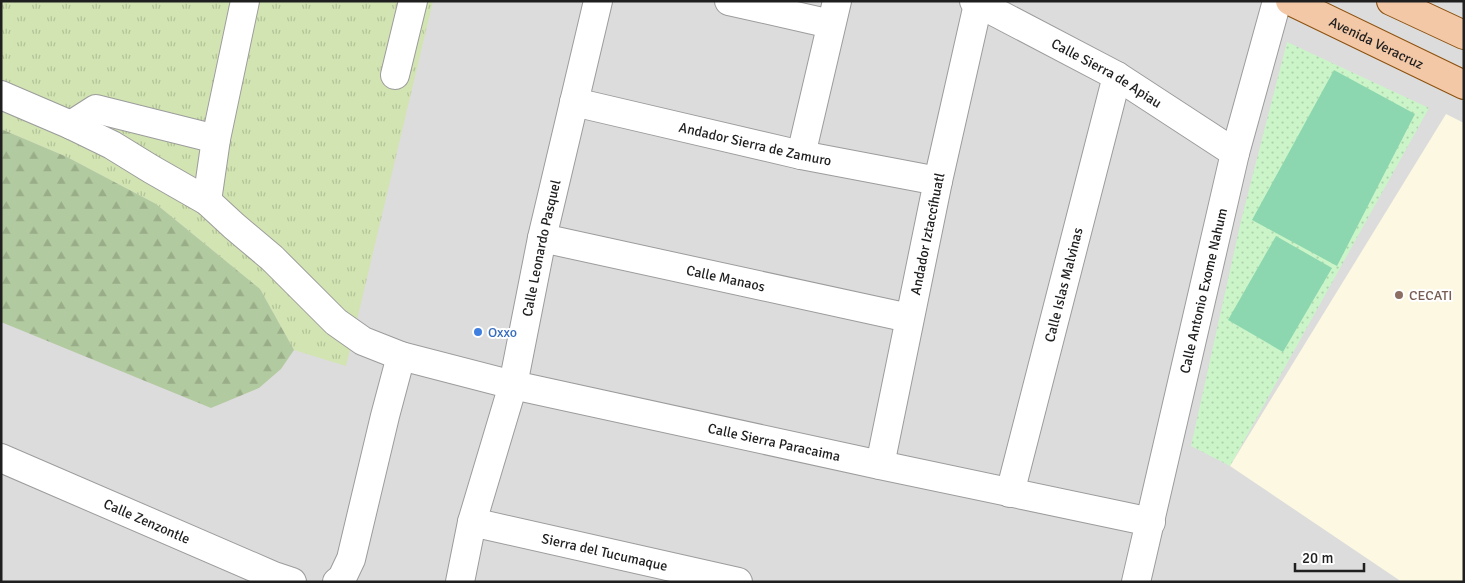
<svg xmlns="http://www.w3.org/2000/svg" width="1465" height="583" viewBox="0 0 1465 583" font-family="Signika,sans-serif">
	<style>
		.residential { fill: #dddcdc }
		.education { fill: #fcf8e2 }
		.grass { fill: url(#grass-tufts) }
		.forest { fill: url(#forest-firs) }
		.park { fill: url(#park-dots) }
		.pitch { fill: #8cd7af }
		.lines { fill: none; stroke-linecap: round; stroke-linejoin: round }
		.minor-casing { stroke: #9c9c9c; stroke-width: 30 }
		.major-casing { stroke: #8c510e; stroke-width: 30 }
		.minor { stroke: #fff; stroke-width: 28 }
		.major { stroke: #f3c8a7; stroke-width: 28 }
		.education-dot { fill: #8d6e63; stroke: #fff; stroke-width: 2 }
		.shop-dot { fill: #3f7fe0; stroke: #fff; stroke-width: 2 }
		.labels { text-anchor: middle; stroke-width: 4; stroke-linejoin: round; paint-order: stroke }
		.street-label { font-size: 14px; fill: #1f1f1f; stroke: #fff }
		.education-label { font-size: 14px; fill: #785e54; stroke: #fff; text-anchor: start }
		.shop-label { font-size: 14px; fill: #366cbe; stroke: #fff; text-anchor: start }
	</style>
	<defs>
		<pattern id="grass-tufts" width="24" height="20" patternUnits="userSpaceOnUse" patternTransform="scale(1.25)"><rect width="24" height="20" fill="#d1e4b1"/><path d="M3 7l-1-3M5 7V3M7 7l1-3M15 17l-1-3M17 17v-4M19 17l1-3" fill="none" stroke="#b3c398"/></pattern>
		<pattern id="forest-firs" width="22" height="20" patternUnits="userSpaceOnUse" patternTransform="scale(1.25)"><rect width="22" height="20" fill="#b2ca9f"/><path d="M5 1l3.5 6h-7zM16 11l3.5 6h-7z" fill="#99ad88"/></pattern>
		<pattern id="park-dots" width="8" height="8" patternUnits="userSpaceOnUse" patternTransform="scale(1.25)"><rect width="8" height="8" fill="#cbf5c8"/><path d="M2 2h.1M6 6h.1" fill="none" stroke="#aed2ab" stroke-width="1.8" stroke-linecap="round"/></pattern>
	</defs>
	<rect width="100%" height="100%" fill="#efebe6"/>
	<rect class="residential" x="1" y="1" width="1463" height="581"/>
	<polygon class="education" points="1446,114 1464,123 1464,582 1402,582 1230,466"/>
	<polygon class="grass" points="1,1 433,1 346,366 294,350 260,289 156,204 67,157 1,129"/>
	<polygon class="forest" points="1,129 67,157 156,204 260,289 294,350 281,369 259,388 211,408 1,322"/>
	<polygon class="park" points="1287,42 1429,108 1230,466 1191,446 1241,221"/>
	<g class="pitch">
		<polygon points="1334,70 1415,114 1337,266 1252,220"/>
		<polygon points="1276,236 1332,268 1283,352 1228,320"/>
	</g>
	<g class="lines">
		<defs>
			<g id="minor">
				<polyline points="729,1 831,24"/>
				<path id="s1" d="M974 1 1117 76 1235 153"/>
				<polyline points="395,75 413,1"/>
				<path id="s2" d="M1 95 71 125 112 145 151 169 207 201 234 226 272 258 336 322 363 341 401 356 513 385 880 465 1151 522"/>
				<path id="s3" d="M574 102 801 155 938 181"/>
				<polyline points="71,125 96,109 216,139"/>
				<polyline points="801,155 837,1"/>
				<polyline points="207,201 216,139 245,1"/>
				<path id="s4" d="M542 238 909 318"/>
				<path id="s5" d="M1 458 274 576 292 582"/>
				<path id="s6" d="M880 465 938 181 978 4"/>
				<path id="s7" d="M1010 493 1117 76"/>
				<path id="s8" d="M472 522 738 582"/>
				<polyline points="337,582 342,578 351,559 385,416 401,356"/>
				<path id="s9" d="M460 582 472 522 513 385 542 238 598 1"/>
				<path id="s10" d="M1136 582 1235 153 1277 1"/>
			</g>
			<g id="major">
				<path id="s11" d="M1290 1 1464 85"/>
				<polyline points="1391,1 1464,35"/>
			</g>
		</defs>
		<use href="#minor" class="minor-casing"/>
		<use href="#major" class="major-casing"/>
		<use href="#minor" class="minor"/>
		<use href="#major" class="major"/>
	</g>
	<circle class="education-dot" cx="1399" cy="295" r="5"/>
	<circle class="shop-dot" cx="478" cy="332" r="5"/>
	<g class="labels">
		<g class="street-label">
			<text dy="5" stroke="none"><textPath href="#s11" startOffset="96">Avenida Veracruz</textPath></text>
			<text dy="5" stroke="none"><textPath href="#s1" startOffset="151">Calle Sierra de Apiau</textPath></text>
			<text dy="5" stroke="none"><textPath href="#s3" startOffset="186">Andador Sierra de Zamuro</textPath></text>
			<text dy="5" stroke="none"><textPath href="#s6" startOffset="236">Andador Iztaccíhuatl</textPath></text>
			<text dy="5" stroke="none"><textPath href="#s9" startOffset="344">Calle Leonardo Pasquel</textPath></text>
			<text dy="5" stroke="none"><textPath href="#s4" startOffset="188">Calle Manaos</textPath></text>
			<text dy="5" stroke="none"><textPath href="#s7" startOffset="215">Calle Islas Malvinas</textPath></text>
			<text dy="5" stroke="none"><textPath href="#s10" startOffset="299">Calle Antonio Exome Nahum</textPath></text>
			<text dy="5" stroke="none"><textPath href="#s2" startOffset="866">Calle Sierra Paracaima</textPath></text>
			<text dy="5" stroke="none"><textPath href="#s5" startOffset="159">Calle Zenzontle</textPath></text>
			<text dy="5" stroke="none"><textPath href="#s8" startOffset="136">Sierra del Tucumaque</textPath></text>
		</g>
		<g class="education-label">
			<text x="1409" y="300">CECATI</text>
		</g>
		<g class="shop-label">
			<text x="488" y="337">Oxxo</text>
		</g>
	</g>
	<rect width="1465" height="583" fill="none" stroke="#1f1f1f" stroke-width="5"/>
	<path d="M1295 563v8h69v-8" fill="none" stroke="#1f1f1f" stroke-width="2.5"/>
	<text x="1302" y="563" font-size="15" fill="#1f1f1f" stroke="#ffffff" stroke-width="4" paint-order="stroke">20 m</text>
</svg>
